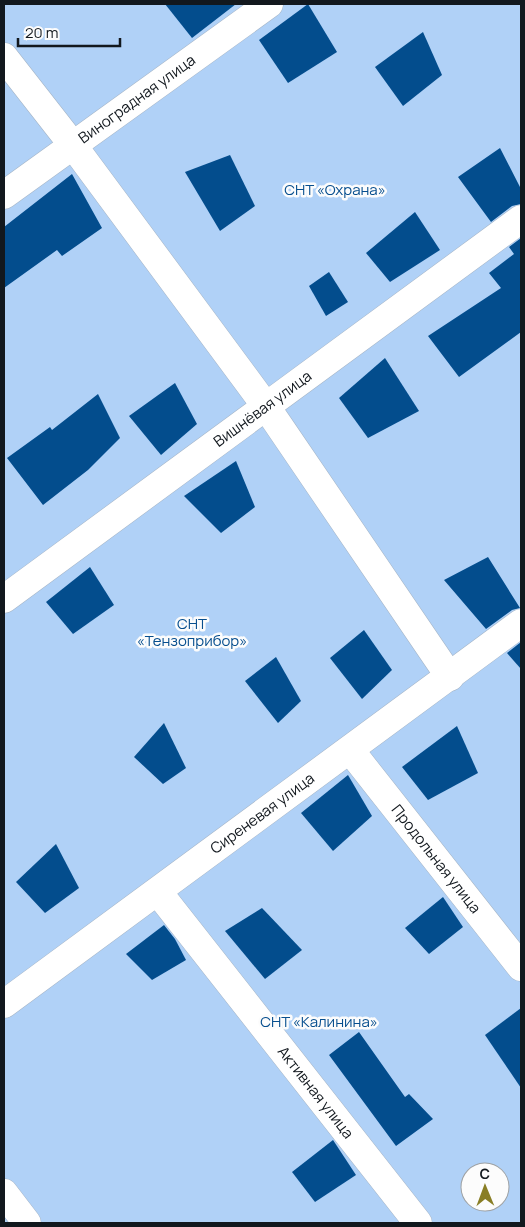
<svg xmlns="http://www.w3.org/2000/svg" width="525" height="1227" viewBox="0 0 525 1227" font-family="Manrope,sans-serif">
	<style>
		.green { fill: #b0d1f7; fill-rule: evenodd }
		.building { fill: #034d8d }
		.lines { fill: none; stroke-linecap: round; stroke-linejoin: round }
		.minor-casing { stroke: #a6b6c8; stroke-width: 29 }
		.minor { stroke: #fff; stroke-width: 28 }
		.labels { text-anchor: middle; stroke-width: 5; stroke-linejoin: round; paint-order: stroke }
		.street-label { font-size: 15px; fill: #12181e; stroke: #fcfcfc }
		.park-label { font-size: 15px; fill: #064e8e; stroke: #fcfcfc }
	</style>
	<rect width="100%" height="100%" fill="#e6f0fc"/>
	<path class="green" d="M4 4H521V1223H4ZM470 1172H500V1202H470Z"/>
	<g class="building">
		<polygon points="165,4 236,4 192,38"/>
		<polygon points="308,4 337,52 288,83 259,40"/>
		<polygon points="423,32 442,75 403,106 375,67"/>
		<polygon points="500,148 521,189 521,204 512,206 491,222 458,177"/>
		<polygon points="230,155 255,206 220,231 185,172"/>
		<polygon points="72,174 102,228 62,256 57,250 4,288 4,227"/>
		<polygon points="415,212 440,250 390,282 366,253"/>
		<polygon points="521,238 521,332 459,377 428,336 501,288 489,273 514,254 509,247"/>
		<polygon points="329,272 348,302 326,316 309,286"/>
		<polygon points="385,358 419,411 368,438 339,398"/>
		<polygon points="175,383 197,424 161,455 129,416"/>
		<polygon points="98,394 120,438 88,470 43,505 7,458 50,427 52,430"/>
		<polygon points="236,461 255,507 221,533 184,496"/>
		<polygon points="488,557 520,608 512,610 486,629 444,580"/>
		<polygon points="90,567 114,605 73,634 46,602"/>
		<polygon points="364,630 392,670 362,699 330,658"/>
		<polygon points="521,642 521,669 507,653"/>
		<polygon points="276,657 301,701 278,723 245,681"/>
		<polygon points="164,723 186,768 163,784 134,757"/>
		<polygon points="457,726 478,773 428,800 402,767"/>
		<polygon points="348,775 372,816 333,851 301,813"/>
		<polygon points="56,844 79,888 45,913 16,882"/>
		<polygon points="443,897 463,927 429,954 405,928"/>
		<polygon points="262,908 302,950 265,979 225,931"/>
		<polygon points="164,925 175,939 186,960 152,980 126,954"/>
		<polygon points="521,1008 521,1088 485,1035"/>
		<polygon points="359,1032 405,1097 409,1094 433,1119 396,1146 329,1055"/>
		<polygon points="333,1140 356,1175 315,1202 292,1172"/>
	</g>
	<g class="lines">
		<defs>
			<g id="minor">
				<polyline points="4,57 72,144 265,405 450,677"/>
				<path id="s1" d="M4 195 269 4"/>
				<path id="s2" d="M4 599 521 219"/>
				<path id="s3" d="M350 750 521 967"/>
				<path id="s4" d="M158 892 418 1223"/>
				<path id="s5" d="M4 1004 521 623"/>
				<polyline points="4,1193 27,1223"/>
			</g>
		</defs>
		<use href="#minor" class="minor-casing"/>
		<use href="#minor" class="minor"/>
	</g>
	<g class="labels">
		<g class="street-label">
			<text dy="5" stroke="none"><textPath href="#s1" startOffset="164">Виноградная улица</textPath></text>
			<text dy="5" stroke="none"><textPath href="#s2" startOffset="321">Вишнёвая улица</textPath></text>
			<text dy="5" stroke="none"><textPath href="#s5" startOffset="321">Сиреневая улица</textPath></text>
			<text dy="5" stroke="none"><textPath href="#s3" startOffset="139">Продольная улица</textPath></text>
			<text dy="5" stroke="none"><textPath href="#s4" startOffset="255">Активная улица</textPath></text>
		</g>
		<g class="park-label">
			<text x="335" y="195">СНТ «Охрана»</text>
			<text x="192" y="629">СНТ<tspan x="192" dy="17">«Тензоприбор»</tspan></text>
			<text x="319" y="1027">СНТ «Калинина»</text>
		</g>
	</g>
	<rect width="525" height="1227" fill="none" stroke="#12181e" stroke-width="10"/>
	<g transform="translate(485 1187) rotate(359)"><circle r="24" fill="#fcfcfc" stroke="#9ea1a3"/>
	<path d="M0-4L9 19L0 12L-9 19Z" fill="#897e25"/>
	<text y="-8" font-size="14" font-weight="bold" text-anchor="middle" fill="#12181e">С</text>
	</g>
	<path d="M18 38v8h102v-8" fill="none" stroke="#12181e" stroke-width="2.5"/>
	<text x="25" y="38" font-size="15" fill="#12181e" stroke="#fcfcfc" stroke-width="4" paint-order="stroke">20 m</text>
</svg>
